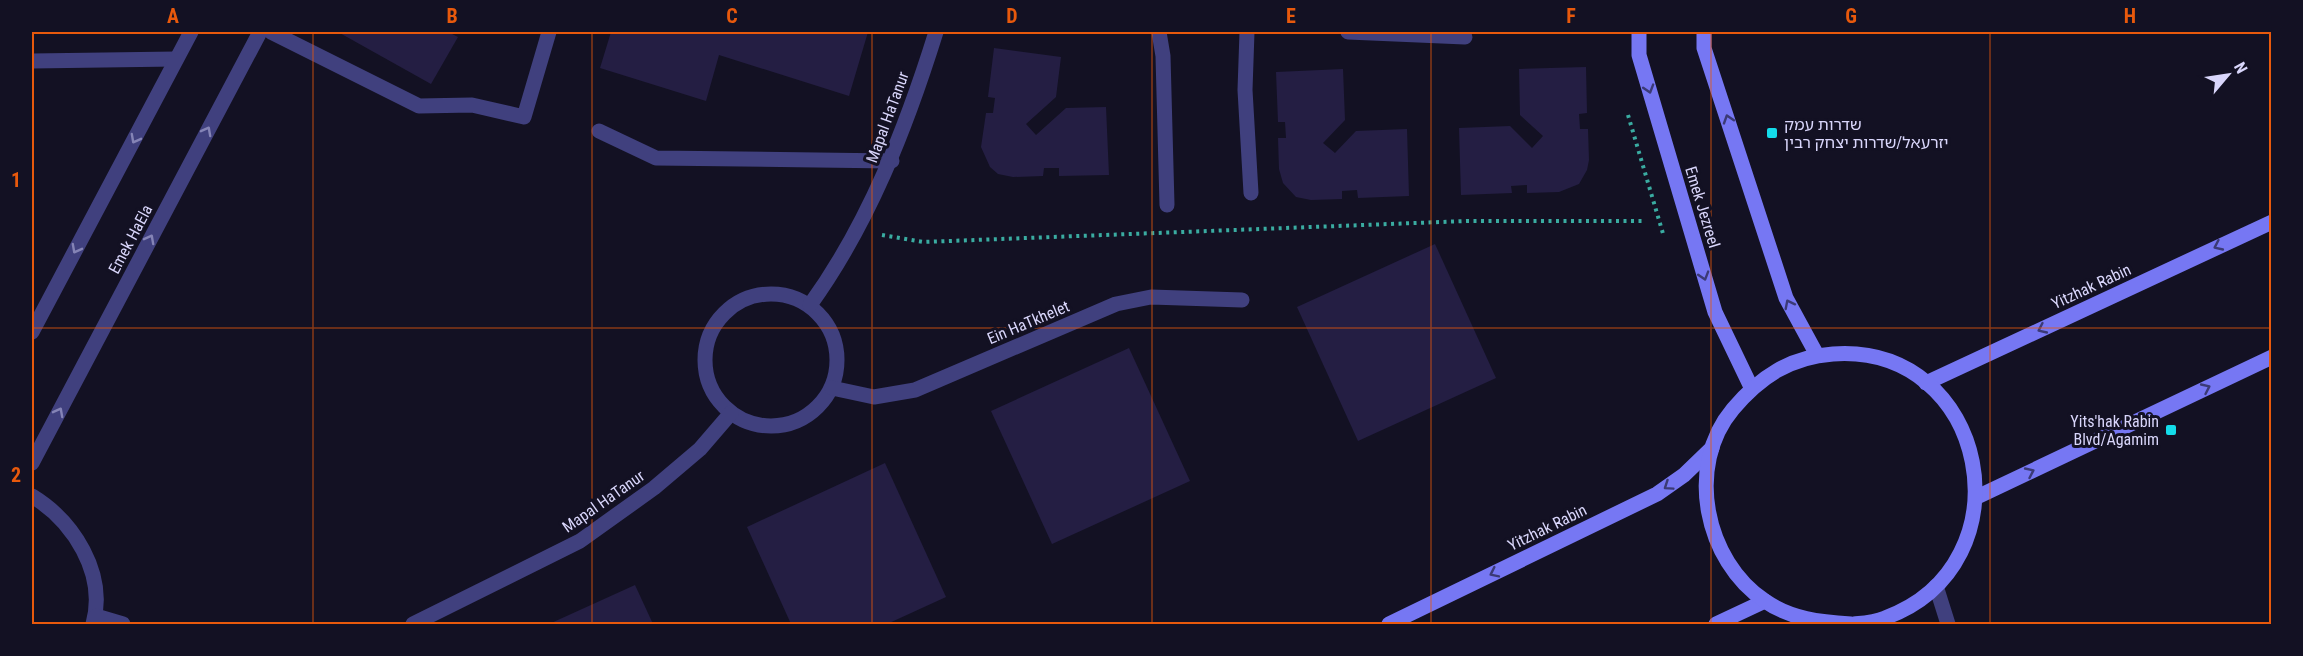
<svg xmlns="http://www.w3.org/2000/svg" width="2303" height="656" viewBox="0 0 2303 656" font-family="'Roboto Condensed','Noto Sans Hebrew',sans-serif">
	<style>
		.building { fill: #241e43 }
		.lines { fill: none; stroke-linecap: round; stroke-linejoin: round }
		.path { stroke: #3aaca1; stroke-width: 4; stroke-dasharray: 3 4.5; stroke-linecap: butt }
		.service { stroke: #40407e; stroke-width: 15 }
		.minor { stroke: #40407e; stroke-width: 15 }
		.tertiary { stroke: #40407e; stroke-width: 15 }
		.secondary { stroke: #7677f3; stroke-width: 15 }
		.oneway { stroke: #3b3a76 }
		.oneway2 { stroke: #8584b6 }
		.grid { fill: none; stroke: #e8590c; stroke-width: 1.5; stroke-opacity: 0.55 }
		.poi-dot { fill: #14dcea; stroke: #131123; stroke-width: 2 }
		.labels { text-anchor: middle; stroke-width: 6; stroke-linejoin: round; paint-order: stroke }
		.street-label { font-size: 16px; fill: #d9d6fb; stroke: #131123 }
		.poi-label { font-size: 16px; fill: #d9d6fb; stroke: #131123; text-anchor: start }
		.neatline { fill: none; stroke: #e8590c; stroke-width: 2 }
		.grid-label { font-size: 20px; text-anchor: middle; font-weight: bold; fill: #e8590c }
	</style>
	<rect width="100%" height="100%" fill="#131123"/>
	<g class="building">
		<polygon points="338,32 448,32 458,37 431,84"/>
		<polygon points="611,32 868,32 849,96 719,55 706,101 600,68"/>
		<polygon points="994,48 1061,57 1056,97 1026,124 1036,135 1066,108 1106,107 1109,175 1059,176 1059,168 1044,168 1043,176 1013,177 998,174 990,167 981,147 986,113 993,113 995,98 988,97"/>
		<polygon points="1586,67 1587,113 1579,114 1580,129 1588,129 1589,160 1587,170 1579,184 1559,192 1527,193 1527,185 1511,186 1512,193 1461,195 1459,128 1510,126 1532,148 1543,136 1520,115 1519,69"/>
		<polygon points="1343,69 1345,120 1323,143 1335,153 1356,131 1407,129 1409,196 1358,198 1357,190 1342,191 1342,199 1311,200 1296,197 1283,183 1279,169 1278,138 1286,138 1285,122 1278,122 1276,72"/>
		<polygon points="1435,244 1496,378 1358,441 1297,307"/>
		<polygon points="1129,348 1190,481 1052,544 991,411"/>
		<polygon points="885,463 946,597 887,624 791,624 747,527"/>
		<polygon points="635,585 653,624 549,624"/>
	</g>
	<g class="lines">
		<g class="path">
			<polyline points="1628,115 1664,237"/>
			<polyline points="882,235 923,242 1467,221 1642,221"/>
		</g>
		<g class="service">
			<polyline points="271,32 419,106 472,105 524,117 549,32"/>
			<polyline points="1159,32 1163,56 1167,205"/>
			<polyline points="1247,32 1245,90 1251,193"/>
			<polyline points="1348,32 1465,37"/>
			<polyline points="32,61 176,59"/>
			<polyline points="599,131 656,158 892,161"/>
		</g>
		<g class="minor">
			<circle cx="771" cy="360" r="66"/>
			<path d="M810 305C869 223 906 128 936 32"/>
			<polyline points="32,332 191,32"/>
			<polyline points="832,388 874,397 915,390 1116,304 1151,297 1242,300"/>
			<polyline points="32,463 260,32"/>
			<path d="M32 496C73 521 107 573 93 624"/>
			<polyline points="96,616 123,624"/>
			<polyline points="413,624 580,541 654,488 700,449 731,413"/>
		</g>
		<polyline class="tertiary" points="1936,586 1948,624"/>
		<g class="secondary">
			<polyline points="1639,32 1639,55 1715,312 1751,387"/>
			<polyline points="1704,32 1704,48 1786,298 1817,355"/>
			<polyline points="1926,383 2272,222"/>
			<polyline points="1977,497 2272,357"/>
			<polyline points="1389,624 1657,494 1684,475 1712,448"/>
			<polyline points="1716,624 1765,601"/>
			<path d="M1851 624C1820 622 1791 619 1765 601 1705 561 1685 466 1733 409 1760 377 1790 357 1833 354 1988 343 2032 564 1885 618 1876 622 1864 623 1854 624"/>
		</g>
	</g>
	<defs><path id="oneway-chevron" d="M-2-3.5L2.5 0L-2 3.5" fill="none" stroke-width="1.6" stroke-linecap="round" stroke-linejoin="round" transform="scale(1.5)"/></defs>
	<g class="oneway">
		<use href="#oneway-chevron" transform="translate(1649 89) rotate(73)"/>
		<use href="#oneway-chevron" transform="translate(1728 119) rotate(-108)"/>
		<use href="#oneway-chevron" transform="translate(2218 246) rotate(155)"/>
		<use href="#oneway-chevron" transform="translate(1704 276) rotate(73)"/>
		<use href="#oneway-chevron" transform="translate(1789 304) rotate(-117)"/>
		<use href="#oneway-chevron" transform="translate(2042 329) rotate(155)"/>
		<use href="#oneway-chevron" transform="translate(2206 388) rotate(-25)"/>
		<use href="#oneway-chevron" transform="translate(2030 472) rotate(-25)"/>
		<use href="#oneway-chevron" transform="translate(1668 486) rotate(146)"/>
		<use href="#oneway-chevron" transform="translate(1494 573) rotate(154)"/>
	</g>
	<g class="oneway2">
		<use href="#oneway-chevron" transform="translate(207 131) rotate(-62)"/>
		<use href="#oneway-chevron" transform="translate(135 139) rotate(118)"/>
		<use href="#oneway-chevron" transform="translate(150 239) rotate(-62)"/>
		<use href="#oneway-chevron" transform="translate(76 249) rotate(118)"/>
		<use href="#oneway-chevron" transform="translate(59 412) rotate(-62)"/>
	</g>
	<path class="grid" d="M313 32V624M592 32V624M872 32V624M1152 32V624M1431 32V624M1711 32V624M1990 32V624M32 328H2272"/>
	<g class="poi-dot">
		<rect x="1766" y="127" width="12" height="12" rx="3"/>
		<rect x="2165" y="424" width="12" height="12" rx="3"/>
	</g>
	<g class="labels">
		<g class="street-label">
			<text transform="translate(887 117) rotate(-70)" y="6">Mapal HaTanur</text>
			<text transform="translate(1703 207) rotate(73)" y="6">Emek Jezreel</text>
			<text transform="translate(130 239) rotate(-62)" y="6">Emek HaEla</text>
			<text transform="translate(2091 286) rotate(-25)" y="6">Yitzhak Rabin</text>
			<text transform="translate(1028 322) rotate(-23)" y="6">Ein HaTkhelet</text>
			<text transform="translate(603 501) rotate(-35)" y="6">Mapal HaTanur</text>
			<text transform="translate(1547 527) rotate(-26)" y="6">Yitzhak Rabin</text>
		</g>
		<g class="poi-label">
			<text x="1784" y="130">שדרות עמק<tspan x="1784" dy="18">יזרעאל/שדרות יצחק רבין</tspan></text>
			<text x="2159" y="427" text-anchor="end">Yits'hak Rabin<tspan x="2159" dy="18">Blvd/Agamim</tspan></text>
		</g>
	</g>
	<rect width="2303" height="656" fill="none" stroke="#131123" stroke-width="66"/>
	<g transform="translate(2228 75) rotate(61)" stroke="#131123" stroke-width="4.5" paint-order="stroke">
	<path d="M0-4.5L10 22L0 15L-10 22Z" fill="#d9d6fb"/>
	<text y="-9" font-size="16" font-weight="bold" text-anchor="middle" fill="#d9d6fb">N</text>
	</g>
	<rect x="33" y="33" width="2237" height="590" class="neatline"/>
	<g class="grid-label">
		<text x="173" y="23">A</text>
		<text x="452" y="23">B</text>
		<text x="732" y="23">C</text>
		<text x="1012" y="23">D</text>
		<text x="1291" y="23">E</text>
		<text x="1571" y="23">F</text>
		<text x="1851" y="23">G</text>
		<text x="2130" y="23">H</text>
		<text x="16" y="187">1</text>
		<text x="16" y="482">2</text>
	</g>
</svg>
